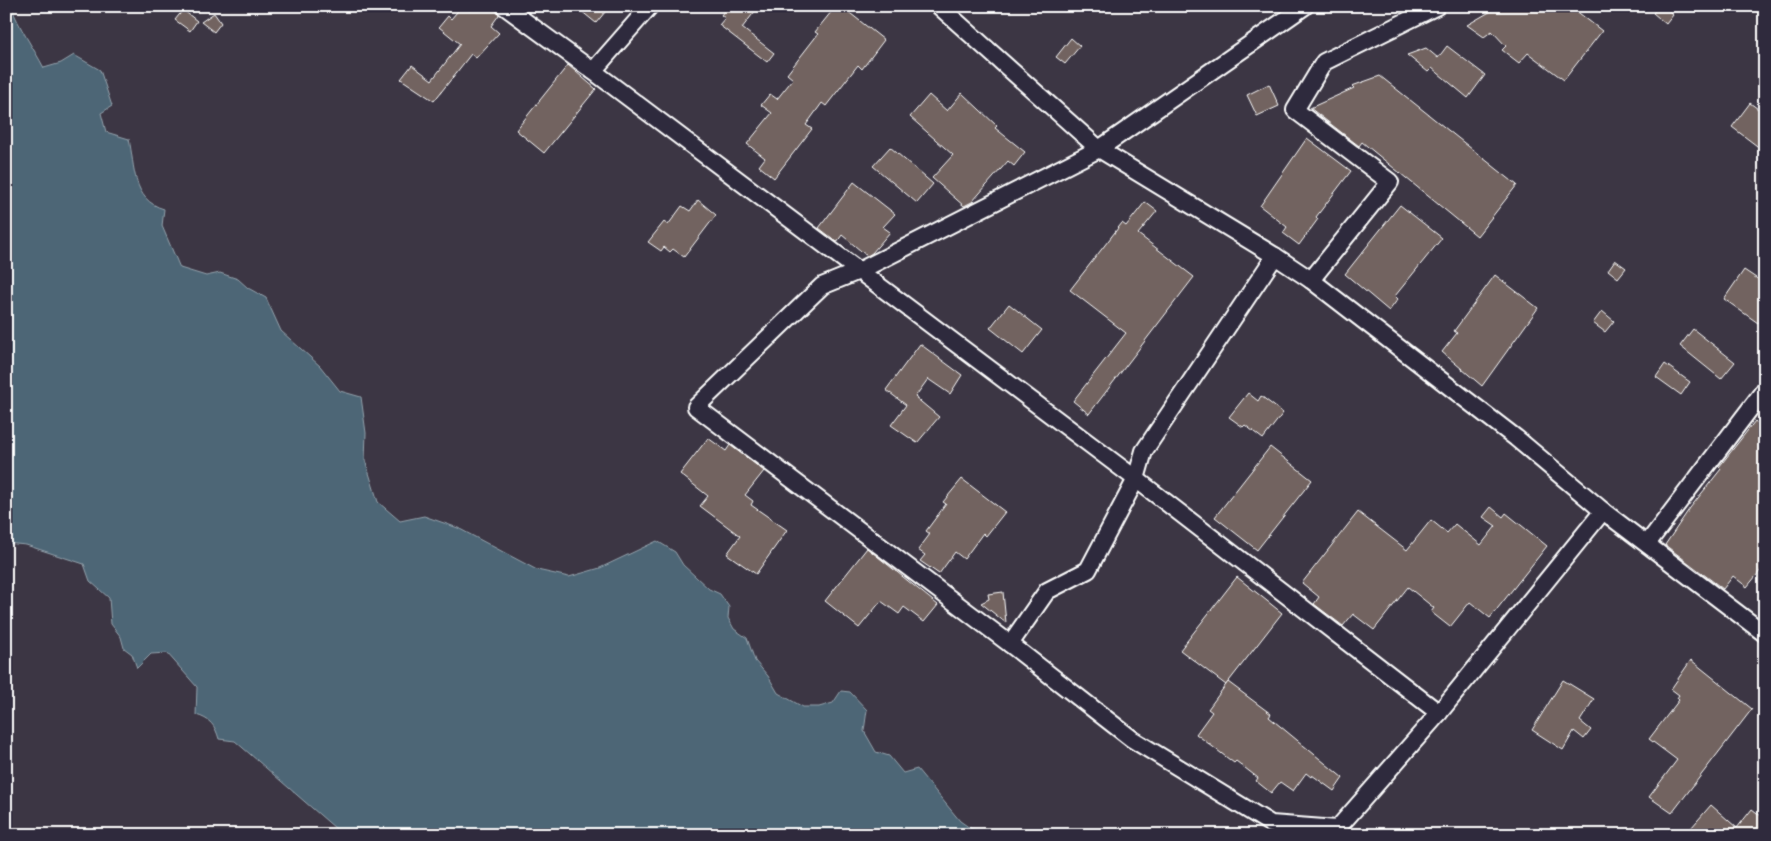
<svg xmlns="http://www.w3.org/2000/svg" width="1771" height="841" viewBox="0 0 1771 841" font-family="Mali,sans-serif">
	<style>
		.water { fill: #4d6676; stroke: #94a3ad }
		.building { fill: #726460; stroke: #fff }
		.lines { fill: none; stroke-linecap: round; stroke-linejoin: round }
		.minor-casing { stroke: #fff; stroke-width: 20 }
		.minor { stroke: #2f2a3d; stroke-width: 16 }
	</style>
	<rect width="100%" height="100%" fill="#3c3644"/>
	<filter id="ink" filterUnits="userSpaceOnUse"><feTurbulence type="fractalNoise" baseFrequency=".02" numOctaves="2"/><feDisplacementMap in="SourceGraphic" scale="10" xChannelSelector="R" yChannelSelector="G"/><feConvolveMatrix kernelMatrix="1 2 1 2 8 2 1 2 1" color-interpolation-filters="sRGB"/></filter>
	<g filter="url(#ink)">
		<path class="water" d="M6 6H11C19 28 33 47 44 68L61 63 74 55 100 70 112 106 101 113 106 132 129 139C135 167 132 200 164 209L162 226 180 268 206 276 220 273 238 279 248 288 266 298 281 331 320 366 340 391 361 397 366 433 365 460 378 502 400 521 424 516 458 528 537 570 569 577 600 568 657 541 675 552 683 565 709 589 720 594 729 607 728 618 734 629 747 638 755 661 768 676 778 693 803 707H819L833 703 841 691 850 692 867 710 864 731 876 752 889 756 903 773 917 769 960 821 970 828 991 835H343L235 741 219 739C215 725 210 719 196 715L197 687 167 653 151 654 137 668 132 654 124 648 121 637 111 624 109 598 90 581 84 564 26 545 6 543Z"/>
		<g class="building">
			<polygon points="462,6 470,11 474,6 494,6 499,15 491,26 499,33 476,58 471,54 434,101 401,79 412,65 432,80 460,44 439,27 448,16 451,19"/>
			<polygon points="575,6 610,6 596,23"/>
			<polygon points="728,6 759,6 742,28 774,53 767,62 719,25 725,18 721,15"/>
			<polygon points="836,6 841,6 884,40 862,69 858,65 826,106 822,103 806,125 812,129 774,178 759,166 765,158 747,144 772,113 761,105 770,94 777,99 793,79 787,74 818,34 815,32"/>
			<polygon points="1500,6 1570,6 1602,31 1564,80 1528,53 1519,63 1502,50 1506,46 1492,31 1484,37 1467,25"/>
			<polygon points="1659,6 1664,6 1673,15 1666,24 1653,13"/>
			<polygon points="183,10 197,21 190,31 175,20"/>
			<polygon points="214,13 221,23 214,32 201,22"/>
			<polygon points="1071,38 1080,46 1065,64 1056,57"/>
			<polygon points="1447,46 1485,75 1468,98 1432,68 1428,72 1407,55 1426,48 1438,58"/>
			<polygon points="568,65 596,89 544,153 516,130"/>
			<polygon points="1380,76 1517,185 1477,236 1362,142 1359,146 1310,108 1354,88 1352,86"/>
			<polygon points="1269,84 1279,106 1257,116 1247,95"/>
			<polygon points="962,93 997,126 995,128 1025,152 1014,166 1008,161 972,202 964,206 932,178 953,155 910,117 929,95 947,111"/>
			<polygon points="1750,103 1765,114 1765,152 1732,127"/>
			<polygon points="1307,138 1351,171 1316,217 1318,219 1299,245 1283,233 1287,227 1260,206"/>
			<polygon points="890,147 933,184 917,203 873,166"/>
			<polygon points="854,182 895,214 883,227 890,232 872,253 867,256 842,235 837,242 819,228"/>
			<polygon points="698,200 716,215 684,257 673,249 670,252 664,247 661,251 648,242 664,222 668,225 682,206 690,211"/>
			<polygon points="1145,202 1157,211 1138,234 1194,277 1089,414 1073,401 1126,333 1070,290 1122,223 1126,226"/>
			<polygon points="1400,205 1442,238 1395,296 1398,299 1389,311 1345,274"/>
			<polygon points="1615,260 1626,268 1618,278 1608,270"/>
			<polygon points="1744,270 1765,284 1765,315 1758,323 1724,299"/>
			<polygon points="1495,275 1538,308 1482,386 1442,352 1457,333 1454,331"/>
			<polygon points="1009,304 1042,330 1023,354 990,328"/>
			<polygon points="1602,311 1614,321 1605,332 1593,323"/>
			<polygon points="1693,329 1735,362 1721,379 1680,346"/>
			<polygon points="920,344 962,375 950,394 928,379 915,397 939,417 917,443 891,425 906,405 886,390"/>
			<polygon points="1665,364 1690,382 1681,395 1656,377"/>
			<polygon points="1248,393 1258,401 1261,396 1283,413 1263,439 1245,425 1243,427 1229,417"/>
			<polygon points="1755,421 1765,429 1765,565 1747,587 1733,576 1723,589 1665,545 1690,508 1721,469 1719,467"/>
			<polygon points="708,438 726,451 730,445 764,471 745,495 753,501 751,505 787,530 756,574 727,554 740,536 700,506 708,496 680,474"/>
			<polygon points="1270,447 1312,480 1257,550 1215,517"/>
			<polygon points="962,479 1005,512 986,536 983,533 964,559 955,552 939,574 920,561 925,555 918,550 930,534 926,531 946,504 943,502"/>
			<polygon points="1491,507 1503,517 1506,513 1547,546 1490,618 1470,602 1450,627 1431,612 1434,608 1408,587 1374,630 1353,614 1343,626 1314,604 1319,597 1302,583 1358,512 1407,550 1431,520 1447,533 1455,524 1481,545 1496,526 1483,517"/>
			<polygon points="867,548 938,605 924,622 904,607 899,614 881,601 859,628 825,601"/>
			<polygon points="1237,577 1282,613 1226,685 1180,650"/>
			<polygon points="1003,592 1006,623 981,603 989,599 988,594"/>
			<polygon points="1691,660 1752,709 1672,813 1649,797 1677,760 1649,739 1679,700 1677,698 1679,695 1671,689"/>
			<polygon points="1563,680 1594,699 1580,721 1591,730 1584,739 1574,731 1563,750 1532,730"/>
			<polygon points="1228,682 1271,714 1269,717 1343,778 1334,791 1312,775 1311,777 1306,773 1293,791 1280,782 1271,793 1256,781 1258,778 1236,761 1234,763 1196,734 1212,712 1208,709"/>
			<polygon points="1711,805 1737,828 1752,809 1765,819 1765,835 1698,835 1691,828"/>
		</g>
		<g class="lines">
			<defs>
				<g id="minor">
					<polyline points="504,6 593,71 1136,479 1439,713"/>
					<polyline points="939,6 1099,149 1275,256 1311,280 1516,438 1603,511 1765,634"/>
					<polyline points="1305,6 1099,149 859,271 822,286 696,407 1010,644 1132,739 1271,824 1337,829 1439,713 1603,511"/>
					<polyline points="593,71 650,6"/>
					<polyline points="1311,280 1390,182 1295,110 1324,62 1437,6"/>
					<polyline points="1647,544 1765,389"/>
					<polyline points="1010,644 1047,591 1088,570 1136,479 1144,451 1275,256"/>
				</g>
			</defs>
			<use href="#minor" class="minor-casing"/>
			<use href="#minor" class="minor"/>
		</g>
	</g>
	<rect width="1771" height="841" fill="none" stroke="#2f2a3d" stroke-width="25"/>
	<rect x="12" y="12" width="1746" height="816" fill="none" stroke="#fff" stroke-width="2" filter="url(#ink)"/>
</svg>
